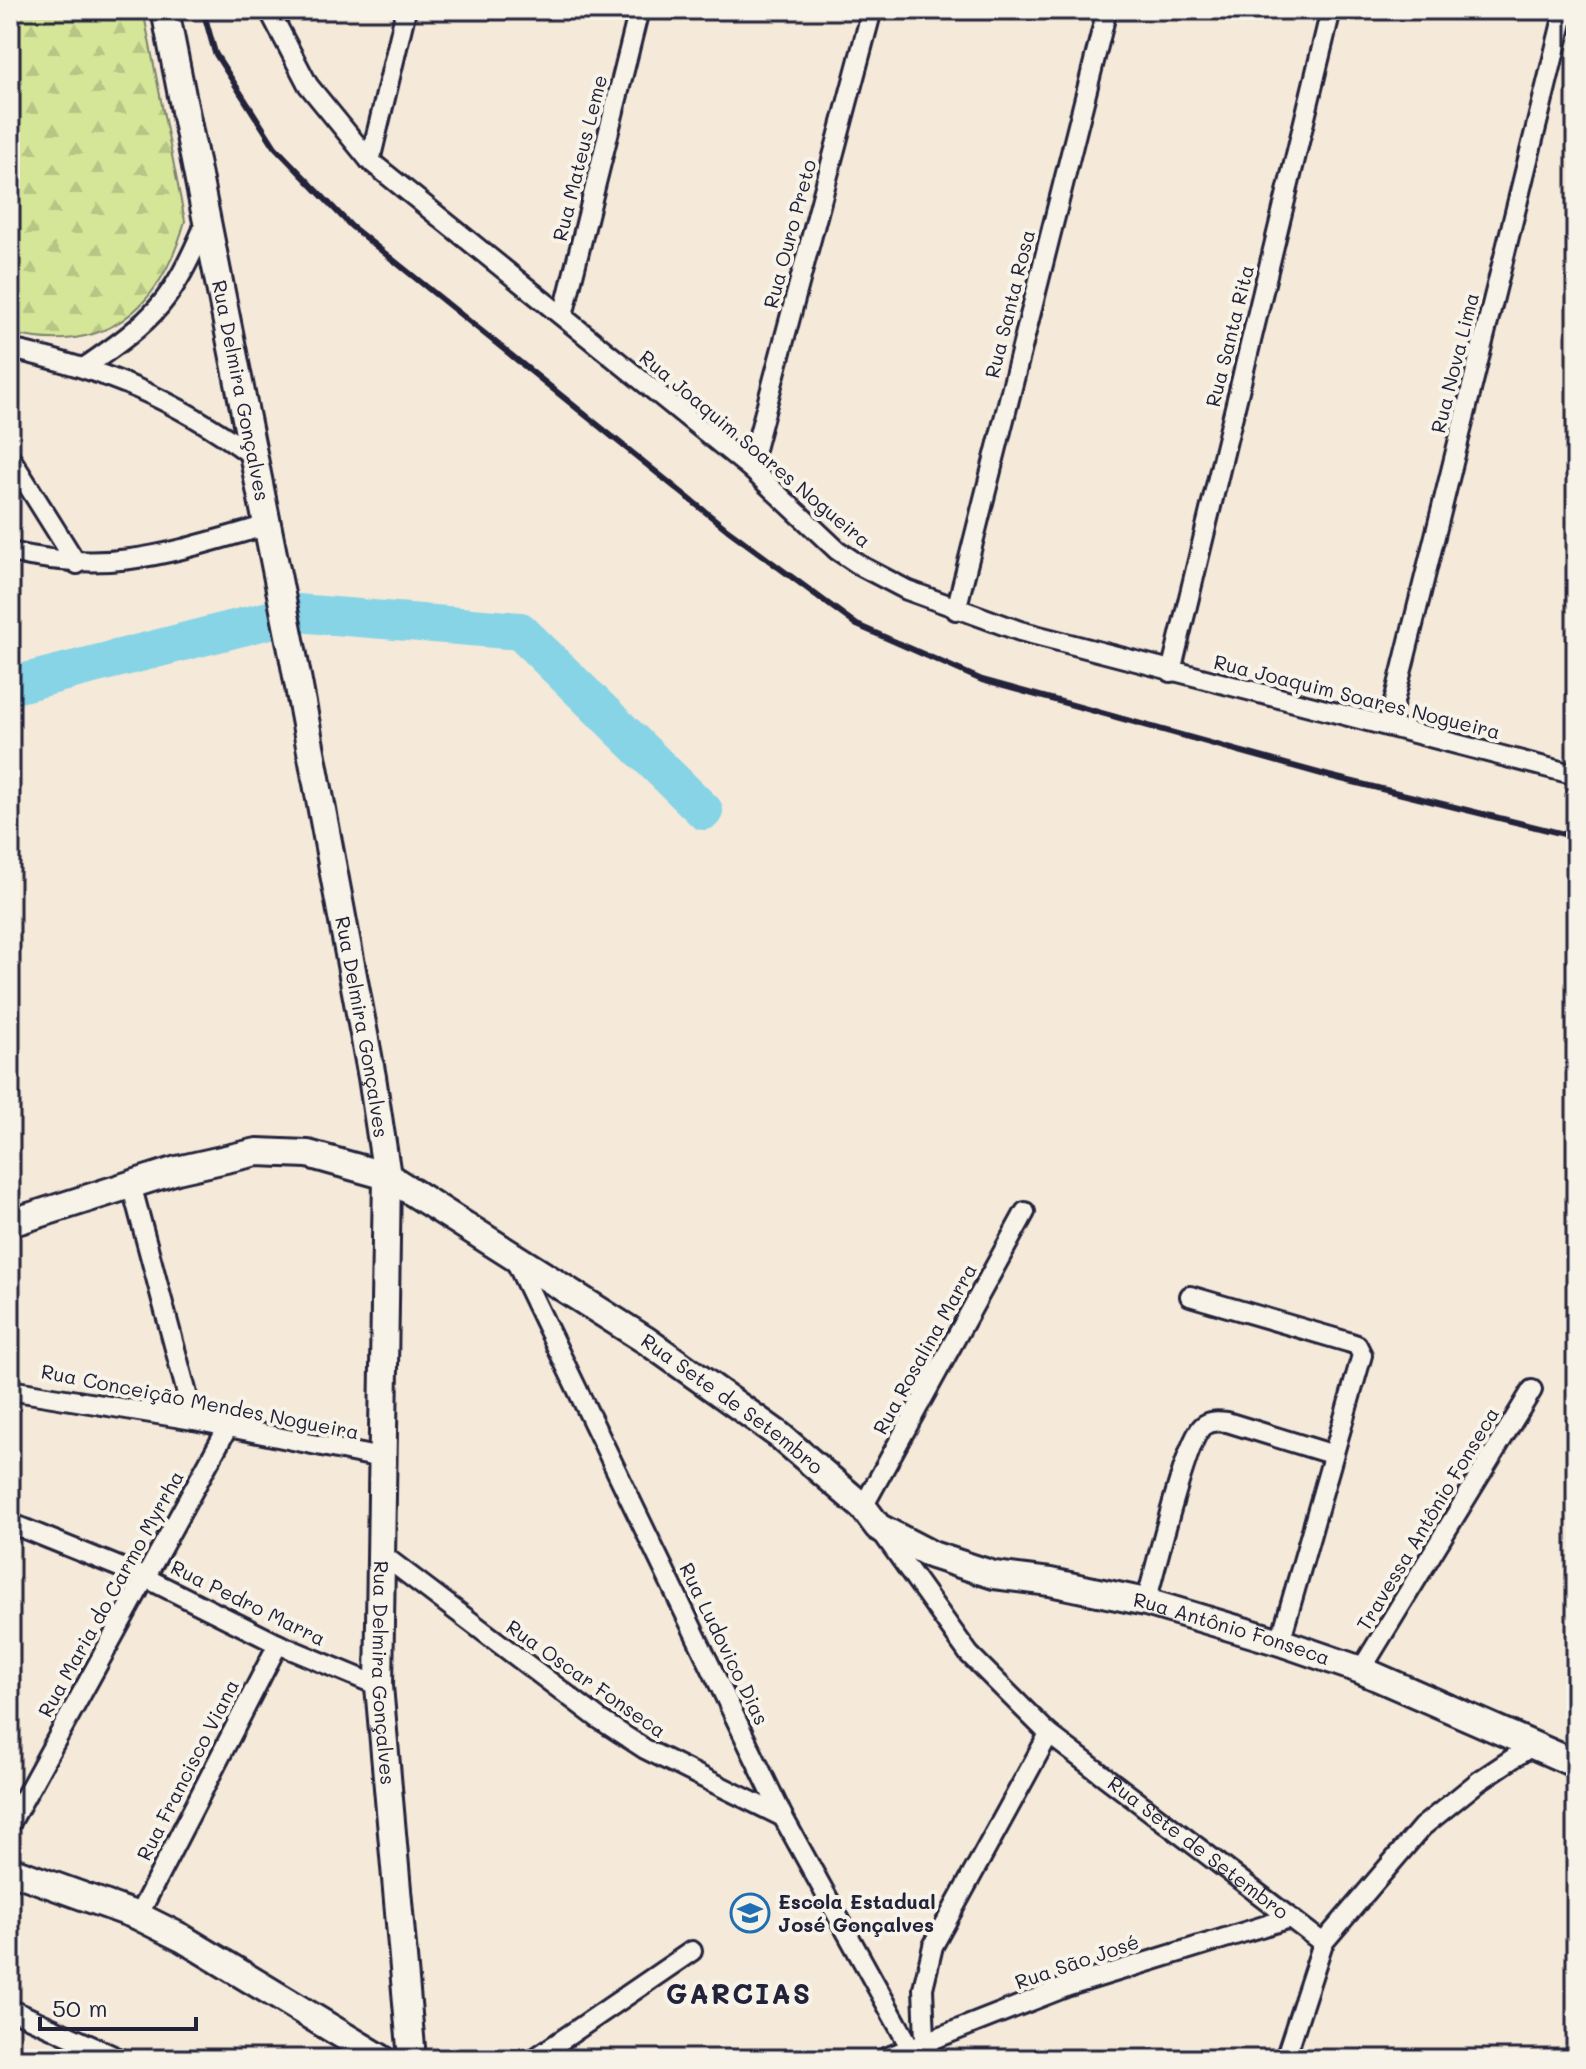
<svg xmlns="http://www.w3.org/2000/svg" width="1586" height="2069" viewBox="0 0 1586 2069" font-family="Mali,sans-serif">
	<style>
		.forest { fill: url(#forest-firs); stroke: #7c846a; stroke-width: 2 }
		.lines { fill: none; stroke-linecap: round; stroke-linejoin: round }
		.river { stroke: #87d4e6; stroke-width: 38 }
		.street-casing { stroke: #22223b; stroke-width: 24 }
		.secondary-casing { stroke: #22223b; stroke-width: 32 }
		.street { stroke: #f7f3e8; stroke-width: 18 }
		.secondary { stroke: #f7f3e8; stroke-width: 26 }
		.rail { stroke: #22223b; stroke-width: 6 }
		.labels { text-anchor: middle; stroke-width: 8; stroke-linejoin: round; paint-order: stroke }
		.street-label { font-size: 20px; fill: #22223b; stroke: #f7f3e8 }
		.poi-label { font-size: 20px; font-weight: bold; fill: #22223b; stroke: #f7f3e8; text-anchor: start }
		.district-label { font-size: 28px; font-weight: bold; letter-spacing: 2px; fill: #22223b; stroke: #f7f3e8 }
	</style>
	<defs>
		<pattern id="forest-firs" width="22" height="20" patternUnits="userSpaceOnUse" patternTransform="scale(2)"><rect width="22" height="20" fill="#d5e699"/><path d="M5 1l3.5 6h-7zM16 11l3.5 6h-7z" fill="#b7c585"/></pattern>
	</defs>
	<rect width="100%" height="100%" fill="#f5e9d9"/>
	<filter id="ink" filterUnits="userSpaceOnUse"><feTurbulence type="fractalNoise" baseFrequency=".0125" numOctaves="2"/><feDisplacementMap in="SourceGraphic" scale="16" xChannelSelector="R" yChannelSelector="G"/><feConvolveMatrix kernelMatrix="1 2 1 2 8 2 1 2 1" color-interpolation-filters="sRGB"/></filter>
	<g filter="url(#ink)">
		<path class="forest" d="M10 10H143L185 221C160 310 104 357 10 333Z"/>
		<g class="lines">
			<polyline class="river" points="10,686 297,613 520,631 704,811"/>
			<defs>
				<g id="street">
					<polyline points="269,10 308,85 370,161 750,468 837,550 861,566 907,590 1020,631 1576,775"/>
					<polyline points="370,161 406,10"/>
					<polyline points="563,316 639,10"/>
					<path d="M10 349C104 369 175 399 253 456"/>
					<path d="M85 367C156 318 172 302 206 222"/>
					<polyline points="10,457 77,564"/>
					<polyline points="750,468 872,10"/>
					<path d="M10 552C111 575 169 553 265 526"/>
					<polyline points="956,610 1107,10"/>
					<polyline points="1171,672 1331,10"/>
					<polyline points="1388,726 1565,10"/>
					<polyline points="131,1184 194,1420"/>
					<polyline points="513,1256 783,1817 910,2047"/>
					<polyline points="1190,1296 1348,1342 1357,1345 1362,1355 1280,1642"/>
					<polyline points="10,1390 194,1420 381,1458"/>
					<polyline points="863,1507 1025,1212"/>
					<polyline points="10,1523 144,1577 278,1644 379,1686"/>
					<path id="s1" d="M881 1531 969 1654 1049 1734 1323 1943"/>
					<polyline points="380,1553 599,1719 645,1749 783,1817"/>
					<path d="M1146 1602C1155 1572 1185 1441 1203 1426 1210 1420 1219 1421 1227 1422L1331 1454"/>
					<polyline points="1361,1670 1532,1390"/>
					<polyline points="10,1824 228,1427"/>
					<polyline points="138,1916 278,1644"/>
					<polyline points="10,2009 120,2059"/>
					<polyline points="534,2059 692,1951"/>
					<polyline points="883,2059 1066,1987 1290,1918"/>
					<polyline points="931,2059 925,2040 923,1988 933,1946 1049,1734"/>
					<polyline points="1285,2059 1323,1943 1422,1827 1479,1781 1533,1745"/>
				</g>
				<g id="secondary">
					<path id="s2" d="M165 10 293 655 372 1077 387 1176 379 1686 412 2059"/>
					<path id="s3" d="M10 1223 177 1170 257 1152 308 1154 387 1176 647 1341 779 1435 863 1507 878 1527 932 1555 994 1575 1050 1582 1146 1602 1280 1642 1361 1670 1576 1764"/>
					<polyline points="10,1870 138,1916 182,1938 382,2059"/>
				</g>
			</defs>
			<use href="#street" class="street-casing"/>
			<use href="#secondary" class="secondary-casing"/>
			<use href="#street" class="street"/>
			<use href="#secondary" class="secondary"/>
			<polyline class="rail" points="203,10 215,53 275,147 351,226 728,530 857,625 982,680 1329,776 1576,837"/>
		</g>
	</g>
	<defs>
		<symbol id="school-ring" viewBox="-11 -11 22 22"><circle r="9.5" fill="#f7f3e8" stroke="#1f6fb2" stroke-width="1.5"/><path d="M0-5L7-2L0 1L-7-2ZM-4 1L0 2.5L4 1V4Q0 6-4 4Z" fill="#1f6fb2"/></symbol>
	</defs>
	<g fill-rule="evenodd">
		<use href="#school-ring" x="728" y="1891" width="44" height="44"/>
	</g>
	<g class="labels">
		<g class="street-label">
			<text transform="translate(580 158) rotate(-76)" y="7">Rua Mateus Leme</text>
			<text transform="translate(790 234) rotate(-75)" y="7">Rua Ouro Preto</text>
			<text transform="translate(1010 304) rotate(-76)" y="7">Rua Santa Rosa</text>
			<text transform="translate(1230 336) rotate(-76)" y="7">Rua Santa Rita</text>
			<text transform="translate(1455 363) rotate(-76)" y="7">Rua Nova Lima</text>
			<text dy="7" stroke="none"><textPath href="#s2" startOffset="388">Rua Delmira Gonçalves</textPath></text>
			<text transform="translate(755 449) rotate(40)" y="7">Rua Joaquim Soares Nogueira</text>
			<text transform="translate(1357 697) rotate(14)" y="7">Rua Joaquim Soares Nogueira</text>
			<text dy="7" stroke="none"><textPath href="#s2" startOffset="1036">Rua Delmira Gonçalves</textPath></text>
			<text transform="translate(925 1349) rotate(-61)" y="7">Rua Rosalina Marra</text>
			<text transform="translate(200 1402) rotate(11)" y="7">Rua Conceição Mendes Nogueira</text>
			<text dy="7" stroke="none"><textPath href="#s3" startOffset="804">Rua Sete de Setembro</textPath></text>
			<text transform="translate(1428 1519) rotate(-59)" y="7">Travessa Antônio Fonseca</text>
			<text transform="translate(111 1594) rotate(-61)" y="7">Rua Maria do Carmo Myrrha</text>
			<text transform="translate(248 1603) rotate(26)" y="7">Rua Pedro Marra</text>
			<text dy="7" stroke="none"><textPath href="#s3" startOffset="1366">Rua Antônio Fonseca</textPath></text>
			<text transform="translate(724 1644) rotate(64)" y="7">Rua Ludovico Dias</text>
			<text dy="7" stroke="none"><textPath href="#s2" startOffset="1684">Rua Delmira Gonçalves</textPath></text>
			<text transform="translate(586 1679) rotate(35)" y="7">Rua Oscar Fonseca</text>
			<text transform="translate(188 1770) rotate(-63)" y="7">Rua Francisco Viana</text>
			<text dy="7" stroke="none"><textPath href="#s1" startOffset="452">Rua Sete de Setembro</textPath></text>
			<text transform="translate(1077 1962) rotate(-19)" y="7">Rua São José</text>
		</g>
		<g class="poi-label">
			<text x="778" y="1909">Escola Estadual<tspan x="778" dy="23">José Gonçalves</tspan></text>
		</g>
		<g class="district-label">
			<text x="739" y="2004">GARCIAS</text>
		</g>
	</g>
	<rect width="1586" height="2069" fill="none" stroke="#f7f3e8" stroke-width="40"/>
	<rect x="20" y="20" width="1546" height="2029" fill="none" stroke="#22223b" stroke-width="3" filter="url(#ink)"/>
	<path d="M40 2017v12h156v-12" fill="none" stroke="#22223b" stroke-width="4"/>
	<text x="52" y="2017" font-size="24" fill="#22223b" stroke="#f7f3e8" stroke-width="6" paint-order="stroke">50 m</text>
</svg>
